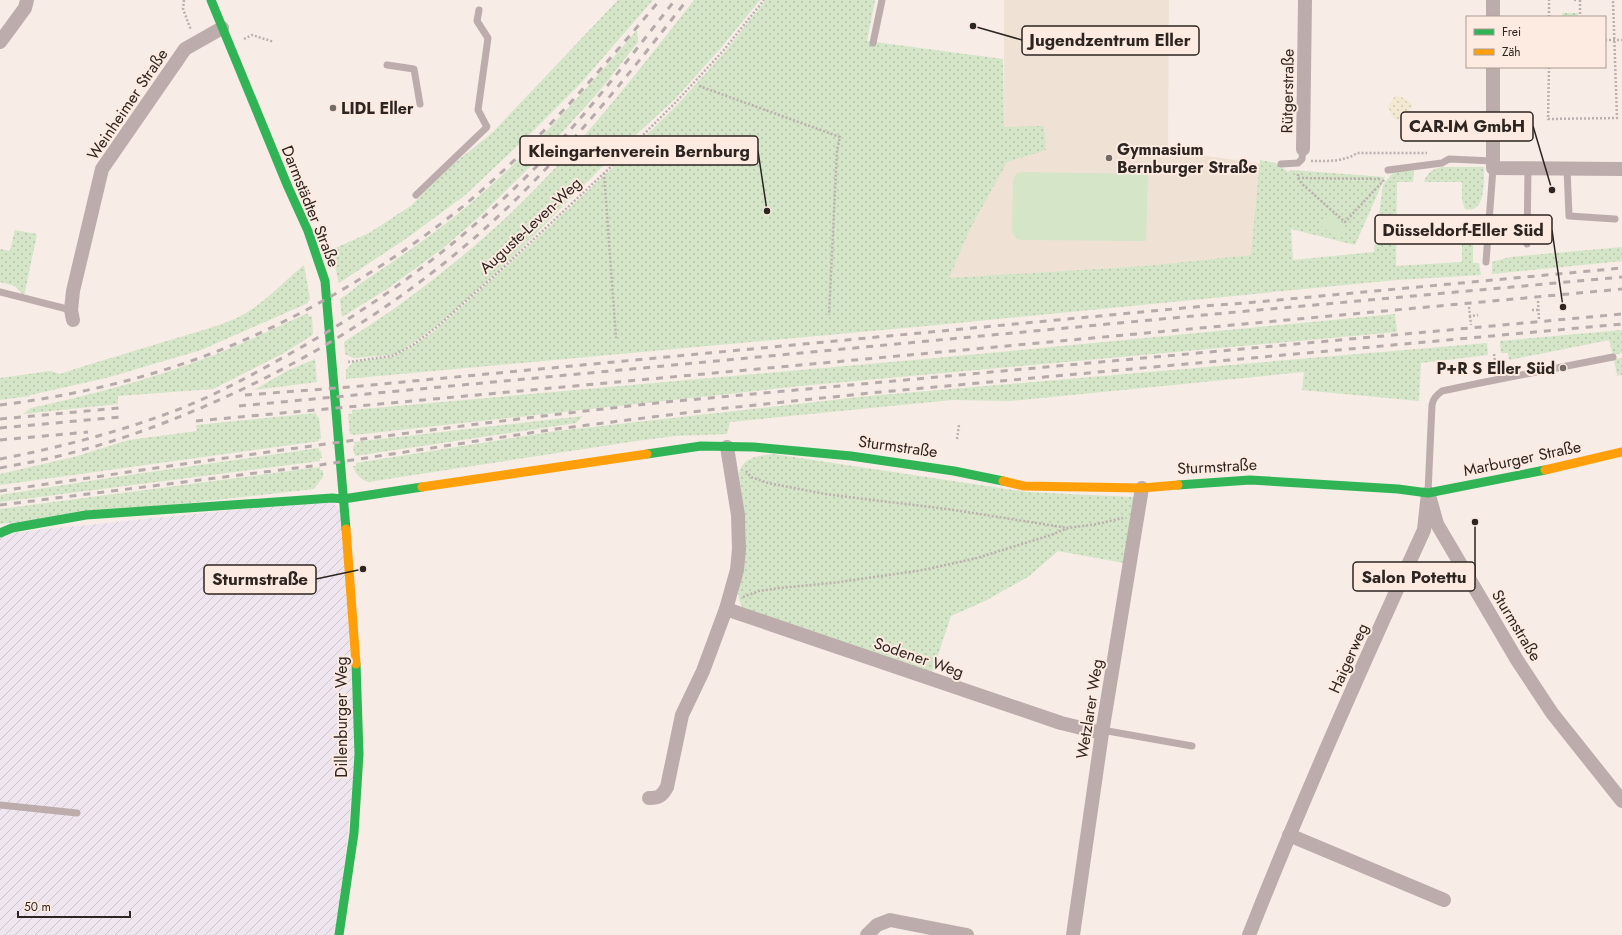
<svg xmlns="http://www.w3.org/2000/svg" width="1622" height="935" viewBox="0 0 1622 935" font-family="Jost,sans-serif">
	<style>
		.industrial { fill: url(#industrial-furrows) }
		.education { fill: #efe2d5 }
		.green { fill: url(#green-dots) }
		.sand { fill: url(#sand-dots) }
		.pitch { fill: #d4e5c8 }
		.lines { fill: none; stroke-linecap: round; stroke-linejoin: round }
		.path { stroke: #bbb0ae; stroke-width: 2.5; stroke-dasharray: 2 2; stroke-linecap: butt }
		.lane { stroke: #bcacac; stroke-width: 7 }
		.street { stroke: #bcacac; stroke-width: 14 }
		.fast { stroke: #30b455; stroke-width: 9 }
		.slow { stroke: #ff9f0a; stroke-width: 9 }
		.rail { stroke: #b6abaa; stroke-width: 3; stroke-dasharray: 7 7; stroke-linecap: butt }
		.poi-dot { fill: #736b66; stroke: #fdeae0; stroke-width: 1.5 }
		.labels { text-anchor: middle; stroke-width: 4; stroke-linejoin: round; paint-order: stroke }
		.street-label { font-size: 16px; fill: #2c2521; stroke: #fdeae0 }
		.poi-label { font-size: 16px; font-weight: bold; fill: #2c2521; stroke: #fdeae0; text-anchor: start }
		.leader { fill: none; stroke: #2c2521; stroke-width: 1.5 }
		.callout-dot { fill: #2c2521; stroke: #fdeae0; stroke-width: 1.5 }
		.callout { fill: #fdeae0; stroke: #2c2521; stroke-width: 1.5 }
		.callout-label { font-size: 17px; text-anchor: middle; font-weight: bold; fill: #2c2521 }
	</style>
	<defs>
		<pattern id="industrial-furrows" width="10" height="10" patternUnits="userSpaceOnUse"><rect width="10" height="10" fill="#efe5ee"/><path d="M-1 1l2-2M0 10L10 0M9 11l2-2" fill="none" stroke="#cdc4cc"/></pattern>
		<pattern id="green-dots" width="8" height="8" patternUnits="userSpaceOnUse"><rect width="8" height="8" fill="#d4e5c8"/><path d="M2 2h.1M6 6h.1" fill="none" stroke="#b6c4ac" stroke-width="1.8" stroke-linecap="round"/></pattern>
		<pattern id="sand-dots" width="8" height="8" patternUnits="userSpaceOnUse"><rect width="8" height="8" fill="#f3e8d1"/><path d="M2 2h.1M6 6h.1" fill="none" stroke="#d0c7b3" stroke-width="1.8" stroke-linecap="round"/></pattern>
	</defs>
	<rect width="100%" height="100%" fill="#f7ece6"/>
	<polygon class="industrial" points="331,500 342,512 356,756 337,935 0,935 0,534"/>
	<polygon class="education" points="1004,0 1169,0 1168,151 1273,165 1272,277 915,312 1004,146"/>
	<g class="green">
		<polygon points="618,0 653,0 580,84 526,138 464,196 407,238 339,283 331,250 369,233 412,205 446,170 492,133"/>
		<path d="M694 0H760L720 49 675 99 613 156 503 267 438 325 400 352 392 355 353 358 345 354 344 342C365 328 386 315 406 300 443 273 478 244 511 213 579 148 637 73 694 0Z"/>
		<polygon points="766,0 875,0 867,41 1003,59 1004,127 1044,126 1046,150 1007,162 970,229 949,278 1146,266 1251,255 1260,160 1276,163 1288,172 1291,170 1385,177 1355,245 1291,229 1293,260 1374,252 1383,185 1393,172 1414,170 1413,182 1397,182 1396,266 1462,262 1462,228 1465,224 1467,223 1472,225 1473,228 1473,263 1479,263 1481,275 1396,280 937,325 346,379 346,370 353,362 392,357 410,348 432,333 505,268 619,162 678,104 724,53"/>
		<rect x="1562" y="13" width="16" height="4"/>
		<path d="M637 30 638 42 602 88 539 158 480 216 442 249 387 289 342 317 340 299C350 293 358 285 367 279 402 256 437 232 470 204 531 152 585 91 637 30Z"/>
		<path d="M1442 167H1484C1484 180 1486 215 1465 209L1462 200V182H1424C1427 173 1432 169 1442 167Z"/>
		<polygon points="15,230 37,234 24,296 15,286 0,282 0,249 10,251"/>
		<polygon points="1622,247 1622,261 1492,274 1492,262 1510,257"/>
		<path d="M304 265 310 299 308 301V303L201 350 106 378 30 395V396L0 400V378L50 371 60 374C99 361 138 350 177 338 197 332 218 326 237 318 263 305 282 283 304 265Z"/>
		<path d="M308 313 309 317 312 316 313 334 311 336 282 354 213 389 118 396V404L23 414 31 408C91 395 151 379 209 357 243 344 275 328 308 313Z"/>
		<polygon points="1395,314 1397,332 800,386 354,435 350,434 348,414 352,414 352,410 947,357"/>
		<polygon points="1622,330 1622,353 1613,355 1609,340 1509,360 1508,353 1501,353 1500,341"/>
		<path d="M1487 343 1488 355 1421 363 1419 401 1302 390 1304 372 1010 401 952 400 730 422 727 434 675 436 636 441 368 482C360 479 356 475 353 466H356V463L557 431 869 396Z"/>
		<polygon points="1622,358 1622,375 1617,376 1614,359"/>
		<polygon points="315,359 317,382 254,390 287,371"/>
		<polygon points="316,413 317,417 319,417 321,439 319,439 319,441 0,485 0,474 74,457 129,440 197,431 196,425"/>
		<polygon points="583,416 576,423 355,456 355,454 354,454 353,446 355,446 354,442"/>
		<polygon points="319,448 319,451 321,451 322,458 320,458 320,461 0,502 0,495 115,477"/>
		<path d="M773 454 1027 492 1133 497 1135 502 1124 563 1058 551 1028 577 985 601 951 616 932 673 743 608C732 593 743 571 745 554 749 527 741 500 739 473 743 457 759 456 773 454Z"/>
		<polygon points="320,467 320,470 323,470 323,477 314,489 0,524 0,509"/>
	</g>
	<path class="sand" d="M1395 96C1401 96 1410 100 1412 106L1407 114 1397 120 1393 117 1388 107Z"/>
	<g class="pitch">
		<polygon points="1021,172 1148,174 1146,241 1021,240 1016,239 1012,232 1013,179 1017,173"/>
		<polygon points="1330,214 1346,228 1337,239 1320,225"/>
	</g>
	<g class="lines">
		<g class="path">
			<polyline points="184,0 183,9 191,30"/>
			<polyline points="1574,0 1578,0"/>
			<polyline points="1580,0 1580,17"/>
			<polyline points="1549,17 1549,0"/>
			<polyline points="244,39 252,35 274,42"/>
			<polyline points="1605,40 1622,40"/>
			<polyline points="1549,67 1548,119 1617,118 1613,0"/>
			<polyline points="699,86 840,137 837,150 829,315"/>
			<path d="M1311 161C1327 161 1344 162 1357 153H1427"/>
			<polyline points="604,173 616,338"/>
			<polyline points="1298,174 1298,178 1302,184 1345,222 1385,179"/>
			<polyline points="1298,178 1382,179"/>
			<polyline points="1538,301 1539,319"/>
			<polyline points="1469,307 1470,316 1478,315"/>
			<polyline points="1532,310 1539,310"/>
			<polyline points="1470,316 1471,325"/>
			<polyline points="1494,354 1496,369"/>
			<polyline points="348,362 392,356 413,345 438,326 504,267 616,162 677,101 723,51 764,0"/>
			<polyline points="957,439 959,425"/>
			<polyline points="746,471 751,477 768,483 825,494 954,510 1068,528"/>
			<polyline points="743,597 759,591 780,588 832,583 923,570 977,558 1051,535 1068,528 1097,524 1123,518"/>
		</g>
		<g class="lane">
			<polyline points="873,43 882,0"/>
			<polyline points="387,65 414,69 420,104"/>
			<polyline points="1281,164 1298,163 1302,159 1303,149"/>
			<polyline points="1567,169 1569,216 1615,219"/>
			<polyline points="1388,170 1442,163 1449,159 1493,161"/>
			<polyline points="416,195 487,127 478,110 488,38 477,21 479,10"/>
			<polyline points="1527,244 1528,168"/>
			<polyline points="1486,262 1493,168"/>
			<polyline points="0,292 71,310"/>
			<path d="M1428 492 1432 405C1433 398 1437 395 1442 391L1480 383 1613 357"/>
			<polyline points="1102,730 1192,746"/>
			<polyline points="0,805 77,813"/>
		</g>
		<g class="street">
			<polyline points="1493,0 1493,17"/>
			<polyline points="0,42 25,8 27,0"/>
			<polyline points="1493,67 1493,168 1622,169"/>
			<polyline points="1303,149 1305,0"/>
			<polyline points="73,320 71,310 73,291 102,169 185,49 222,28"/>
			<polyline points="1430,499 1437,524 1517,660 1552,713 1622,801"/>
			<polyline points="726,609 1061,723 1102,733"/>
			<path d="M649 798C659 798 662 796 667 787L682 715 703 671 726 609 737 570 739 549 738 515 727 447"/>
			<polyline points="1289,835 1444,900"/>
			<polyline points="867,935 877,925 890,920 967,935"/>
			<polyline points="1073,935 1102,733 1142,488"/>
			<path d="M1249 935C1303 798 1363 664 1424 530L1428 493"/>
		</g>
		<g class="fast">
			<polyline points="211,0 288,187 308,231 325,281 346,529"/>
			<polyline points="647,454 701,446 754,447 851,456 954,471 1003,481"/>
			<polyline points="1178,485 1250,480 1398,489 1428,493 1545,470"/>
			<polyline points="0,533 12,528 86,515 332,498 343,499 422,487"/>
			<polyline points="339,935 354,833 359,754 356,664"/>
		</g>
		<g class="slow">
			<polyline points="1545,470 1622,452"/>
			<polyline points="1003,481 1024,486 1142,488 1178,485"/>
			<polyline points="422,487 647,454"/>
			<polyline points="346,529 356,664"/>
		</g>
		<g class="rail">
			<polyline points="245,395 350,387 1205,306 1246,303 1622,268"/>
			<path d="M0 405C71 396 142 380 210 354 298 321 394 263 467 203 537 144 601 70 660 0"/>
			<polyline points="239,406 1204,315 1622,277"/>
			<polyline points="0,419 119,408"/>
			<polyline points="196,421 1622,289"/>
			<polyline points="0,428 120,417"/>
			<polyline points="0,440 88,432"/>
			<path d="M0 459C62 447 123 431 182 408 217 394 250 376 284 357 378 305 459 245 535 168 586 116 630 57 675 0"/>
			<path d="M0 468C20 464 39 461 59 456 88 449 117 440 145 430 277 382 402 308 505 210 572 146 630 73 687 0"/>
			<path d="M0 491C222 458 443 426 666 402L1622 314"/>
			<polyline points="0,505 320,465 556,429 708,410 870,393 1622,324"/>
		</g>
	</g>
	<g class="poi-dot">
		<circle cx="333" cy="108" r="4"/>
		<circle cx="1109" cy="158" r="4"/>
		<circle cx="1563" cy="368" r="4"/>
	</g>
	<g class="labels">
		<g class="street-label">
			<text transform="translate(1287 91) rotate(-89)" y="6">Rütgerstraße</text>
			<text transform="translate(127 104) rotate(-56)" y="6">Weinheimer Straße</text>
			<text transform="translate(311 206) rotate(68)" y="6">Darmstädter Straße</text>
			<text transform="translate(530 225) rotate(-43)" y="6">Auguste-Leven-Weg</text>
			<text transform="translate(898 446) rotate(8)" y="6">Sturmstraße</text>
			<text transform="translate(1522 458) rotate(-12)" y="6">Marburger Straße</text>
			<text transform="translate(1217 466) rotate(-3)" y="6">Sturmstraße</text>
			<text transform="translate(1517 625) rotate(59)" y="6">Sturmstraße</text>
			<text transform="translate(919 657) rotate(19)" y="6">Sodener Weg</text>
			<text transform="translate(1348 658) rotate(-66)" y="6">Haigerweg</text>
			<text transform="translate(1089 709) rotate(-81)" y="6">Wetzlarer Weg</text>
			<text transform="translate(341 717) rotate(-90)" y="6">Dillenburger Weg</text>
		</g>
		<g class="poi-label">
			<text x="341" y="114">LIDL Eller</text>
			<text x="1117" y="155">Gymnasium<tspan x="1117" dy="18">Bernburger Straße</tspan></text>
			<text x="1555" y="374" text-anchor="end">P+R S Eller Süd</text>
		</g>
	</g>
	<path class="leader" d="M973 26L1022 40M1552 190L1533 126M767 211L758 151M1563 307L1552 230M1475 522L1475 577M363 569L316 579"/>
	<g class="callout-dot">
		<circle cx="973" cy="26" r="4"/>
		<circle cx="1552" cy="190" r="4"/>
		<circle cx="767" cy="211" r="4"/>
		<circle cx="1563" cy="307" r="4"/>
		<circle cx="1475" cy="522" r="4"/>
		<circle cx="363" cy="569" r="4"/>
	</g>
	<g class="callout">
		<rect x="1022" y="26" width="177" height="29" rx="4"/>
		<rect x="1401" y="112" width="132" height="29" rx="4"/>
		<rect x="520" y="136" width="238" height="29" rx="4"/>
		<rect x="1375" y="215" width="177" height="29" rx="4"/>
		<rect x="1353" y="562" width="122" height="29" rx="4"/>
		<rect x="204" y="565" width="112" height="29" rx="4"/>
	</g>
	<g class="callout-label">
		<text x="1110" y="46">Jugendzentrum Eller</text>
		<text x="1467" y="132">CAR-IM GmbH</text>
		<text x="639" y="157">Kleingartenverein Bernburg</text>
		<text x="1463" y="236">Düsseldorf-Eller Süd</text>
		<text x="1414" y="583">Salon Potettu</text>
		<text x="260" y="585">Sturmstraße</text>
	</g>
	<rect x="1466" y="16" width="140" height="52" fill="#fdeae0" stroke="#a99b94"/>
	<rect x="1474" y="29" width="20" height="6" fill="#30b455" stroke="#a99b94"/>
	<text x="1502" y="36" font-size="12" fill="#2c2521">Frei</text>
	<rect x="1474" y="49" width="20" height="6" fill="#ff9f0a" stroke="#a99b94"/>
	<text x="1502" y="56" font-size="12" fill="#2c2521">Zäh</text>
	<path d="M18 911v6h112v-6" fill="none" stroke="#2c2521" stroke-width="2"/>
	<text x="24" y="911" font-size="12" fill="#2c2521" stroke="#fdeae0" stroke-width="3" paint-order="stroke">50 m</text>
</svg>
